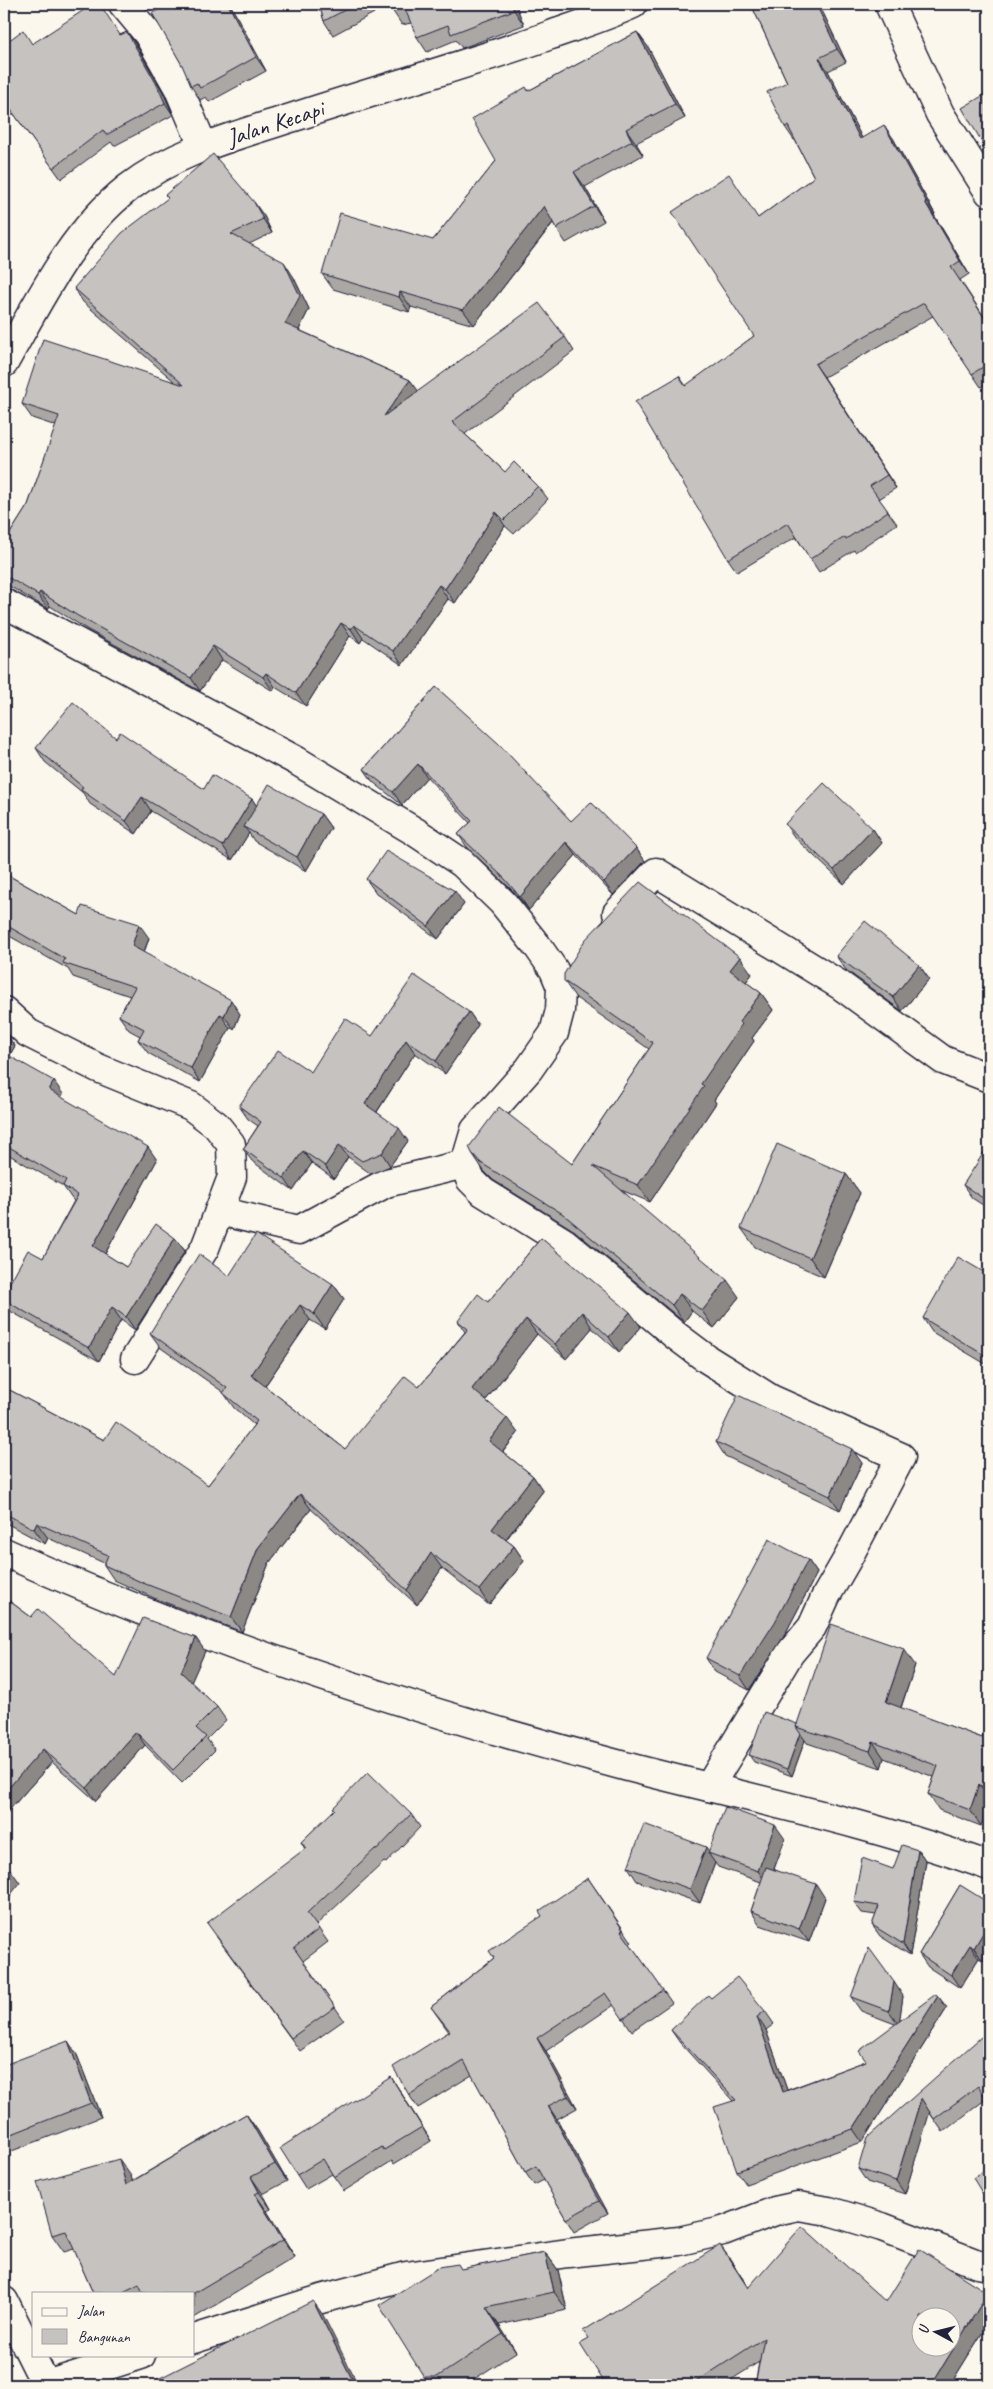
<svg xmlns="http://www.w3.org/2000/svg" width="993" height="2389" viewBox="0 0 993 2389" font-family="Caveat,sans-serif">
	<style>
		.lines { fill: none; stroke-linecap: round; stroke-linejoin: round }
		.minor-casing { stroke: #22223b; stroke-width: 31 }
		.minor { stroke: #fbf7ec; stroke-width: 28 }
		.wall { fill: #aaa7a5; stroke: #22223b }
		.shaded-wall { fill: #8b8886; stroke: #22223b }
		.building { fill: #c6c2c0; stroke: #22223b; fill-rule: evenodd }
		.labels { text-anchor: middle; stroke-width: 4; stroke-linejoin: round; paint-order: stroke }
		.street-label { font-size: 24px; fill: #22223b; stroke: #fbf7ec }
	</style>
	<rect width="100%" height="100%" fill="#fbf7ec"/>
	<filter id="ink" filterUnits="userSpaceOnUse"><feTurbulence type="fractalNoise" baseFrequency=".02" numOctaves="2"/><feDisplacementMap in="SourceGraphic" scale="10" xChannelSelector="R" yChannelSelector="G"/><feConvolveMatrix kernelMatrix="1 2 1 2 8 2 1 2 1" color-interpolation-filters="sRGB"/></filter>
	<g filter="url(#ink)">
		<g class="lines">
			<defs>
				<g id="minor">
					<polyline points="123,4 148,34 178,87 203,146"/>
					<polyline points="889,4 940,114 989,192"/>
					<path d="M4 363C39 301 71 233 128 188 176 151 235 136 291 118 376 90 463 66 548 36 576 26 605 17 633 4"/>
					<polyline points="4,603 297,761 414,831 462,863 503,903 538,947 554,970 561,987 560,1010 554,1033 529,1069 475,1130 465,1164 470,1179 483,1192 565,1243 675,1335 707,1359 771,1399 901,1457 848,1558 826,1596 812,1627 790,1653 709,1787"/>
					<polyline points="617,913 656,872 840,985 943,1060 989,1078"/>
					<polyline points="4,1011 28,1033 98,1068 191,1106 216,1125 231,1144 232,1177 205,1248 135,1359"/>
					<polyline points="219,1211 299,1230 386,1183 465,1164"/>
					<path d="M4 1552C204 1643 415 1711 628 1767 748 1798 872 1823 989 1866"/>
					<polyline points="4,2301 46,2385"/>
					<polyline points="194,2339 321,2299 406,2276 568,2253 679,2241 723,2231 775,2211 798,2206 829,2211 882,2227 978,2264 989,2266"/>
					<polyline points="46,2385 141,2355"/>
				</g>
			</defs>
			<use href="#minor" class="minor-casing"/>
			<use href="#minor" class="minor"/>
		</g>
		<g class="wall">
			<polygon points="170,4 230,4 266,71 209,102 206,97 200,100 191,86"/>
			<polygon points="319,4 372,4 374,13 333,35 324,21"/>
			<polygon points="388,4 521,4 516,6 524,25 462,48 456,40 427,52 417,37 411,23 402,25"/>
			<polygon points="751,4 819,4 846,62 828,71 862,138 893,138 935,214 934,215 969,274 960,280 989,324 989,382 981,387 933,316 824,377 896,488 879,499 897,524 855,552 854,550 819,572 796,537 737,572 728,559 679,376 686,386 754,336 758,218 814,177 795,140 794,140 785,127 787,82"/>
			<polygon points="127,32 135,43 164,94 173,115 114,146 111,142 61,179 14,114 9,117 4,109 4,44 32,44 120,35"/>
			<polygon points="637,32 648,47 685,118 636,143 643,155 585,187 604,221 566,243 553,223 474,325 411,307 409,312 333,289 322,274 433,240 496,161 528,91"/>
			<polygon points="264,216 272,233 249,244 293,276 309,309 299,330 410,380 418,391 565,337 574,351 465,434 505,472 538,486 548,499 514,534 505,526 455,603 448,599 402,665 363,638 360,643 350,636 306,706 275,687 273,691 222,660 200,691 88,630 50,606 48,609 4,583 4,543 28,505 56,426 32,418 22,404 175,382 83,302 74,288"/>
			<polygon points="436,687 571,821 636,848 645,861 613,895 576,855 529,910 514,892 467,847 458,834 470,823 427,777 402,805 373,782 364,769"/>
			<polygon points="116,738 204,789 252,799 256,805 321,814 331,828 306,871 254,841 249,833 232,860 151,811 136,834 90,804 83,793 45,762 36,748"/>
			<polygon points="785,824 873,829 882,843 844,884 795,838"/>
			<polygon points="4,873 79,915 149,938 144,953 240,1014 234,1029 230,1028 200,1082 148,1053 138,1040 140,1036 129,1030 119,1016 130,996 73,977 68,969 4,933"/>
			<polygon points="366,879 464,904 438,939 376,893"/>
			<polygon points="836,956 919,965 929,979 902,1011 846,970"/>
			<polygon points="752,974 746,982 761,993 773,1010 752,1038 754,1041 714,1100 716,1103 650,1202 621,1190 739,1297 714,1328 692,1311 684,1322 575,1231 493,1180 484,1171 472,1153 572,1164 649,1049 576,998 564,981"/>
			<polygon points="469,1012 478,1025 445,1074 415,1053 377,1112 408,1141 390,1166 371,1174 348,1157 334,1179 312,1163 293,1191 252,1161 243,1149 258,1126 248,1119 239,1106 311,1072 372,1036"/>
			<polygon points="4,1032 15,1046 9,1056 63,1094 61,1097 157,1160 105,1254 126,1267 175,1238 185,1251 135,1330 121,1320 99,1361 10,1311 4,1302 4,1293 43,1258 74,1201 72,1199 63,1186 4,1152"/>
			<polygon points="989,1147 989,1209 972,1198 963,1185"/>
			<polygon points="846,1174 860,1193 824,1277 755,1247 741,1228"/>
			<polygon points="541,1238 641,1327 619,1352 592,1328 566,1359 537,1334 486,1400 518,1433 503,1452 533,1476 543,1491 506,1540 514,1546 524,1561 489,1605 442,1568 417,1605 311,1509 269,1563 242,1632 154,1598 114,1580 104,1565 104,1563 48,1538 45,1544 4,1522 4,1387 104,1440 208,1485 254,1425 234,1408 223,1392 161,1348 150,1333 229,1276 333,1284 344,1299 325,1329 310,1320 265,1386 345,1449 419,1387 465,1332 458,1321 488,1302"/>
			<polygon points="989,1275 989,1366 932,1332 923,1318"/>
			<polygon points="716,1442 862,1463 840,1510 725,1456"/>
			<polygon points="808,1560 817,1573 784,1636 749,1690 715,1672 706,1658"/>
			<polygon points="4,1597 31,1617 116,1677 205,1651 191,1682 217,1707 226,1720 207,1739 215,1750 182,1783 145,1745 96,1801 52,1762 4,1816"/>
			<polygon points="915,1665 901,1708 982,1738 989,1719 989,1804 981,1826 939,1810 928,1794 934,1777 884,1758 881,1768 807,1743 805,1740 792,1776 754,1762 749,1755 797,1724"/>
			<polygon points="333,1808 411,1814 420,1827 386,1863 384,1862 316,1925 328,1942 303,1961 344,2020 300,2051 216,1936 305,1849 301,1842 335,1810"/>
			<polygon points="785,1839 774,1869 825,1898 809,1942 760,1925 751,1911 761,1882 718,1867 715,1863 700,1903 637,1881 628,1867"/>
			<polygon points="918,1850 926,1861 910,1955 880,1936 872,1925 876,1915 862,1913 854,1902"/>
			<polygon points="588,1878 632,1942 630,1944 672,2003 632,2031 614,2005 546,2051 577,2108 557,2119 608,2213 574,2232 566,2219 544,2180 534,2185 525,2172 472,2075 418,2108 409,2095 449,2032 431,2007 494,1958 542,1916"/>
			<polygon points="960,1885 983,1961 979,1958 960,1988 928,1967 919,1954"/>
			<polygon points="903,1996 899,2021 938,1996 947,2008 862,2142 746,2184 737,2171 733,2101 680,2043 671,2030 711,1998 765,2011 774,2024 766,2030 787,2090 866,2061 895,2024 861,2011 851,1997"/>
			<polygon points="989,2030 986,2099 943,2132 929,2112 905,2194 867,2182 858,2169"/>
			<polygon points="77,2055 101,2117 4,2154 4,2078"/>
			<polygon points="391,2077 400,2091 431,2141 394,2164 392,2161 344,2191 332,2174 306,2189 297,2175"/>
			<polygon points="246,2114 258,2131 287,2181 263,2194 271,2209 267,2211 295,2257 194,2318 194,2293 93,2293 74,2249 64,2252 52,2235 131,2176 132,2181"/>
			<polygon points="545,2252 558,2270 567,2310 499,2325 516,2352 465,2385 430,2385 424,2377 462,2269"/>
			<polygon points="730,2259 748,2287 886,2302 988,2293 989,2295 989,2322 950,2385 755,2385 759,2362 723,2385 606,2385"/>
		</g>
		<g class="shaded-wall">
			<polygon points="228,4 230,4 266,71 256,57"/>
			<polygon points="368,4 372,4 374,13"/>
			<polygon points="511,4 514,4 516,6 524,25 514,10"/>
			<polygon points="816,4 819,4 846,62 837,49"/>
			<polygon points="127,32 135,43 164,94 173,115 165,103"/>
			<polygon points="637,32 648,47 685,118 675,104"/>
			<polygon points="819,58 828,71 869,152 860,139"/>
			<polygon points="884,125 893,138 935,214 926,201"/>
			<polygon points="626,129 636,143 643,155 632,141"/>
			<polygon points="574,172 585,187 604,221 594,206"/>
			<polygon points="254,202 264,216 272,233 263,219"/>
			<polygon points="925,202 934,215 969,274 960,261"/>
			<polygon points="544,206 554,221 474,325 463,310"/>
			<polygon points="284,262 293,276 309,309 295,338 285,324"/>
			<polygon points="400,292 411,307 409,312 399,297"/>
			<polygon points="815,364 824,377 896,488 887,475"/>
			<polygon points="410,380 420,393 384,416"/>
			<polygon points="496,512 505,526 455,603 445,589"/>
			<polygon points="439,585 448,599 402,665 393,651"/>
			<polygon points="40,592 50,606 48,609 38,595"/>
			<polygon points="341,623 350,636 306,706 296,693"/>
			<polygon points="354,625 363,638 360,643 351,629"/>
			<polygon points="213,646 222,660 200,691 191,678"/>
			<polygon points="266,673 275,687 273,691 263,677"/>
			<polygon points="418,764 427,777 402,805 393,792"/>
			<polygon points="142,797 151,811 136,834 126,821"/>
			<polygon points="252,799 261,812 244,827 249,833 232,860 223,846"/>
			<polygon points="321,814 331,828 306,871 297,857"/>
			<polygon points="873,829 882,843 844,884 834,870"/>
			<polygon points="566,842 576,855 529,910 520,897"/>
			<polygon points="636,848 645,861 613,895 604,882"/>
			<polygon points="455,891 464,904 438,939 428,926"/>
			<polygon points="139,924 149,938 141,960 132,946"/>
			<polygon points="740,957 752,974 742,987 730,970"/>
			<polygon points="919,965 929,979 902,1011 893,997"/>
			<polygon points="761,993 773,1010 752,1038 754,1041 714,1100 716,1103 650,1202 638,1185 739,1022"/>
			<polygon points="231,1000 240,1014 234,1029 224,1016"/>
			<polygon points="469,1012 478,1025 445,1074 436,1061"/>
			<polygon points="220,1014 230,1028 200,1082 191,1068"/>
			<polygon points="5,1033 15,1046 6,1062 4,1059 4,1036"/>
			<polygon points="406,1040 415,1053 374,1116 365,1104"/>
			<polygon points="54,1081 63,1094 58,1103 49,1090"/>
			<polygon points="399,1128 408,1141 390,1166 382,1153"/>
			<polygon points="339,1145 348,1157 334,1179 325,1166"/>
			<polygon points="148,1147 157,1160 102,1259 93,1246"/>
			<polygon points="303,1151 312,1163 293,1191 284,1178"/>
			<polygon points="846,1174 860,1193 824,1277 810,1258"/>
			<polygon points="175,1238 185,1251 135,1330 126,1317"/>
			<polygon points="727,1280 739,1297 714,1328 702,1311"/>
			<polygon points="333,1284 344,1299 325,1329 314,1314"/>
			<polygon points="680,1294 692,1311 684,1322 672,1305"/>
			<polygon points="300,1305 310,1320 262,1390 251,1375"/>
			<polygon points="112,1307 121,1320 99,1361 89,1348"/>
			<polygon points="582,1312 592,1328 566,1359 555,1344"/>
			<polygon points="630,1312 641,1327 619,1352 609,1337"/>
			<polygon points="526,1319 537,1334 483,1404 472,1389"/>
			<polygon points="507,1418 518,1433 499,1456 489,1441"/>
			<polygon points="852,1449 862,1463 840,1510 830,1496"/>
			<polygon points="533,1476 543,1491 502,1544 492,1529"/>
			<polygon points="300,1494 311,1509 269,1563 242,1632 231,1617 258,1548"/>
			<polygon points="37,1523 48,1538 45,1544 34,1529"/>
			<polygon points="514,1546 524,1561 489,1605 479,1590"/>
			<polygon points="431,1553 442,1568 417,1605 407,1590"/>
			<polygon points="808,1560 817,1573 784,1636 749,1690 740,1676"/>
			<polygon points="196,1638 205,1651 190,1685 181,1672"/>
			<polygon points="904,1649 915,1665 897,1719 886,1702"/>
			<polygon points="136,1732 145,1745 96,1801 87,1788"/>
			<polygon points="800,1733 805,1740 792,1776 787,1769"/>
			<polygon points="873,1742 884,1758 881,1768 870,1751"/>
			<polygon points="43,1749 52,1762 4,1816 4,1793"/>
			<polygon points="979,1784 989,1799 989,1804 981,1826 970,1810"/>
			<polygon points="775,1825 785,1839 768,1885 758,1871"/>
			<polygon points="706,1847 711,1854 708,1853 715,1863 700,1903 690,1889"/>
			<polygon points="918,1850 926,1861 910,1955 903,1944"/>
			<polygon points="10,1869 20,1883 4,1903 4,1877"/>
			<polygon points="816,1884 825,1898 809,1942 799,1929"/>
			<polygon points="989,1923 989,1951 983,1961 974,1948"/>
			<polygon points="970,1945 979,1958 960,1988 951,1975"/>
			<polygon points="894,1982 903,1996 899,2025 889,2011"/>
			<polygon points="938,1996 947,2008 862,2142 853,2129"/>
			<polygon points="757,2017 766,2030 792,2104 783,2092"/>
			<polygon points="537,2038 546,2051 577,2108 568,2096"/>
			<polygon points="68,2041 77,2055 101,2117 91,2103"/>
			<polygon points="391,2077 400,2091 431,2141 422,2127"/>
			<polygon points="921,2098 930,2111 905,2194 896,2181"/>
			<polygon points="548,2106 557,2119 608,2213 599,2201"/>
			<polygon points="246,2114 258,2131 287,2181 275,2164"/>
			<polygon points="119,2159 131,2176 138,2202 126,2185"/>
			<polygon points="251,2177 263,2194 271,2209 259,2192"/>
			<polygon points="255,2194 267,2211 295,2257 283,2240"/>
			<polygon points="720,2245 730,2259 758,2302 748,2288"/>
			<polygon points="545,2252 558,2270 567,2310 554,2292"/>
			<polygon points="988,2293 989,2295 989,2322 950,2385 931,2385"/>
			<polygon points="313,2301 323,2315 358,2385 355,2385"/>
			<polygon points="486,2307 499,2325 516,2352 503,2334"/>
		</g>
		<g class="building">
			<polygon points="93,4 100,4 120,35 127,32 156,83 165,103 106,135 103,130 53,168 6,103 4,104 4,44 23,30 32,44"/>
			<polygon points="170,4 228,4 256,57 200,88 197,83 191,86 182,65 152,13"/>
			<polygon points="319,4 356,4 324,21"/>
			<polygon points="388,4 511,4 514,10 451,34 448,25 417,37 404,7 392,10"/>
			<polygon points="751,4 816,4 837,49 819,58 860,139 884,125 926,201 925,202 960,261 951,267 989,325 989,363 972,374 924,303 815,364 887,475 870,486 888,511 846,539 845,537 810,559 788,523 728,559 635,402 679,376 685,386 754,336 672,212 729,174 758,218 814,177 788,126 785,127 767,92 787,82"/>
			<polygon points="637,32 675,104 626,129 632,141 574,172 594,206 556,228 544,206 463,310 400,292 399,297 322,274 340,213 433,240 496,161 472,119 526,87 528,91"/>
			<polygon points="989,92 989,154 962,108"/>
			<polygon points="213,154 254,202 263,219 231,234 284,262 300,296 285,324 410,380 384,416 539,303 565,337 452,422 505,472 514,462 538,486 504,520 496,512 445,589 439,585 393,651 354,625 351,629 341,623 296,693 266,673 263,677 213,646 191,678 78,616 40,592 38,595 4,575 4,543 28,505 59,416 22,404 43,339 184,385 74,288 122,233 168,198 165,195"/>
			<polygon points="436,687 498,743 571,821 591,802 636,848 604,882 566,842 520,897 505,879 458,834 472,821 418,764 393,792 364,769"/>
			<polygon points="73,702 116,738 120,732 204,789 212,775 252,799 223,846 142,797 126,821 81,790 83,787 36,748"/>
			<polygon points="824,783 873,829 834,870 785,824"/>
			<polygon points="269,784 321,814 297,857 244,827"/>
			<polygon points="386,851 455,891 428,926 366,879"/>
			<polygon points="4,873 79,915 82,906 139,924 132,946 231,1000 224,1016 220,1014 191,1068 138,1040 144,1029 119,1016 135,987 63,963 65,959 4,924"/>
			<polygon points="640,882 740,957 730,970 761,993 739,1022 742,1024 701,1084 704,1086 638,1185 593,1166 727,1280 702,1311 680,1294 672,1305 563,1214 481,1163 472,1153 469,1147 499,1107 572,1164 653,1043 564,981 564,974 585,940"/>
			<polygon points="865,921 919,965 893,997 836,956"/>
			<polygon points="414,975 469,1012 436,1061 406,1040 365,1104 399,1128 382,1153 362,1161 339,1145 325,1166 303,1151 284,1178 243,1149 261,1122 239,1106 278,1050 311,1072 345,1018 372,1036"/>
			<polygon points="4,1053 54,1081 49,1090 148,1147 93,1246 126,1267 156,1224 175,1238 126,1317 112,1307 89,1348 4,1300 4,1293 28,1250 43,1258 78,1195 63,1186 66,1180 4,1144"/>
			<polygon points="777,1144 846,1174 810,1258 741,1228"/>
			<polygon points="988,1146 989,1147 989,1202 963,1185"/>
			<polygon points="256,1234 333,1284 314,1314 300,1305 251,1375 345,1449 405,1376 419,1387 468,1329 458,1321 478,1294 488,1302 541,1238 630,1312 609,1337 582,1312 555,1344 526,1319 472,1389 507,1418 489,1441 533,1476 492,1529 514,1546 479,1590 431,1553 407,1590 300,1494 258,1548 231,1617 143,1583 104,1565 108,1555 37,1523 34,1529 4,1513 4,1387 104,1440 116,1422 208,1485 257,1421 223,1393 227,1388 150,1333 199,1254 229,1276"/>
			<polygon points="958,1257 989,1275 989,1358 923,1318"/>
			<polygon points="738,1395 852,1449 830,1496 716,1442"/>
			<polygon points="769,1539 808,1560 775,1622 740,1676 706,1658"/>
			<polygon points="4,1597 31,1617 38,1609 116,1677 143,1618 196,1638 181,1672 217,1707 196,1728 206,1737 173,1770 136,1732 87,1788 43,1749 4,1793"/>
			<polygon points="831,1624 904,1649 886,1702 982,1738 989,1719 989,1792 979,1784 970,1810 928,1794 938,1766 873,1742 870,1751 796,1727"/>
			<polygon points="764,1712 797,1724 796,1727 800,1733 787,1769 749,1755"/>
			<polygon points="368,1772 411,1814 377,1850 375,1849 307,1913 319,1929 294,1948 335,2007 291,2038 207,1923 306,1848 301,1842 335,1809 333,1808"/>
			<polygon points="725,1807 775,1825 758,1871 708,1853"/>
			<polygon points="644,1824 706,1847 690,1889 628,1867"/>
			<polygon points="902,1845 918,1850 903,1944 872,1925 879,1906 854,1902 862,1858 893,1869"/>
			<polygon points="4,1863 10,1869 4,1877"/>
			<polygon points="766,1867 816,1884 799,1929 751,1911"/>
			<polygon points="588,1878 623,1930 621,1931 663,1990 623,2019 605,1993 537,2038 568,2096 548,2106 599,2201 566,2219 536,2166 525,2172 464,2061 409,2095 393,2067 450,2031 431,2007 494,1958 489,1951 542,1916 539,1911"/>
			<polygon points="960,1885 989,1903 989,1923 974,1948 970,1945 951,1975 919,1954"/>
			<polygon points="869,1948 894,1982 889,2011 851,1997"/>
			<polygon points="737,1977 765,2011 757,2017 783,2092 866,2061 859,2051 936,1994 938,1996 853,2129 737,2171 714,2107 736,2100 671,2030 708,1995 711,1998"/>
			<polygon points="989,2030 989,2104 978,2086 934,2119 921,2098 896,2181 858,2169 867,2138"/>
			<polygon points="68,2041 91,2103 4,2137 4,2078 8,2076 4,2065"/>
			<polygon points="391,2077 422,2127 384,2150 382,2147 334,2177 323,2159 297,2175 280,2148"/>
			<polygon points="246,2114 275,2164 251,2177 259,2192 255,2194 283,2240 194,2293 143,2293 139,2284 121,2293 93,2293 66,2231 52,2235 37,2182 119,2159 126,2185"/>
			<polygon points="989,2167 989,2204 973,2178"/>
			<path d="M802 2226 886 2302 919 2249 988 2293 931 2385H755L764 2338 691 2385H606L580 2344 589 2339 583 2331 720 2245 748 2288ZM920 2316H950V2346H920Z"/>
			<polygon points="545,2252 554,2292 486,2307 503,2334 437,2377 424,2377 379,2305 439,2267 458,2264 461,2269"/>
			<polygon points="313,2301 355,2385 146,2385"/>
		</g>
	</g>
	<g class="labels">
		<g class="street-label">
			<text transform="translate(275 123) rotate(-18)" y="8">Jalan Kecapi</text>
		</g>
	</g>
	<rect width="993" height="2389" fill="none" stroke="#fbf7ec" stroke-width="20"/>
	<rect x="10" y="10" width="973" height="2369" fill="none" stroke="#22223b" stroke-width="2" filter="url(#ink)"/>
	<rect x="32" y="2292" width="162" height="65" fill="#fbf7ec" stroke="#a4a2a5"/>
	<rect x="42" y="2308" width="25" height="8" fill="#fbf7ec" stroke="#a4a2a5"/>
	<text x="78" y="2316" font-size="15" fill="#22223b">Jalan</text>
	<rect x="42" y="2329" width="25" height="15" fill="#c6c2c0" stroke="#a4a2a5"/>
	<text x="78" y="2342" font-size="15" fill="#22223b">Bangunan</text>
	<g transform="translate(936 2332) rotate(277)"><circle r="24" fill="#fbf7ec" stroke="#a4a2a5"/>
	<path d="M0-4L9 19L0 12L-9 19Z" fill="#22223b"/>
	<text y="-8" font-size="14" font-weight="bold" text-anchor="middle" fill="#22223b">U</text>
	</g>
</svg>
